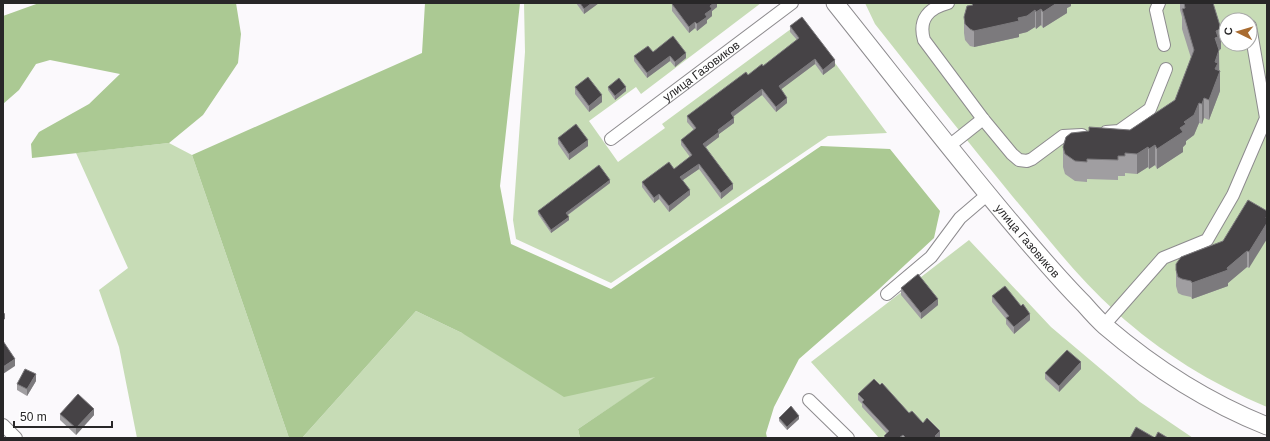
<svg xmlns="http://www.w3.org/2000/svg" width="1270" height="441" viewBox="0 0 1270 441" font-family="Arial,sans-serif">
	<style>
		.green { fill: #c7dcb6; fill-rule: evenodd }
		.forest { fill: #abc993 }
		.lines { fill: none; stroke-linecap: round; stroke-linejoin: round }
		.street-casing { stroke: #8d8b8e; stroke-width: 14 }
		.secondary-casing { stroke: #8d8b8e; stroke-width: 19 }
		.street { stroke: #fff; stroke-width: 12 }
		.secondary { stroke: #fff; stroke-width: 17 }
		.wall { fill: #a09ea1 }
		.shaded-wall { fill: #7c7a7d }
		.building { fill: #464346; stroke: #7c7a7d }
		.labels { text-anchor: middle; stroke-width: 4; stroke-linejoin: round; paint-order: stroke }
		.street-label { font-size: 12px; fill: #282728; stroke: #fff }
	</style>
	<rect width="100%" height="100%" fill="#fbf9fc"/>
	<g class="green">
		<polygon points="524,3 761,3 641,94 636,87 589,121 618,162 665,128 662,124 803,20 887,133 828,136 611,283 516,239 513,220 525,52"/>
		<path d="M865 3H1267V407C1212 384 1160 352 1116 312 1078 278 1046 236 1013 197 966 140 921 82 875 24ZM1226 20H1250V44H1226Z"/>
		<polygon points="169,143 192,155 289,438 137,438 119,347 99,290 128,268 76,153"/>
		<polygon points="969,240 1051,327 1140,402 1193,438 879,438 811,362"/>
		<polygon points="416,311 462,333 656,377 578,429 580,438 302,438"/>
	</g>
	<g class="forest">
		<polygon points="39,3 236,3 241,34 238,63 203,115 169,143 32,158 31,144 39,132 89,104 120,74 50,60 36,64 19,90 3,104 3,16"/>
		<polygon points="425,3 520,3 500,186 511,244 611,289 821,146 890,149 940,211 934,238 878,290 799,359 774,407 766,433 767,438 580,438 578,429 655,377 564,397 462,333 416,311 302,438 289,438 192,155 422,53"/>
	</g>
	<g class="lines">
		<defs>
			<g id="street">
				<path d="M948 3C929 8 918 19 924 40L983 119 1012 154 1019 160 1027 161 1032 159 1063 136 1082 135"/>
				<polyline points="1159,3 1156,10 1164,45"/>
				<polyline points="1106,132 1119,131 1150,109 1166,69"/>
				<path id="s1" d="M611 139 792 3"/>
				<polyline points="949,146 983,119"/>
				<polyline points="887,294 931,257 960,218 988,194"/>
				<polyline points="1104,325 1163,258 1207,240 1233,195 1266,118 1250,26"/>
				<polyline points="809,400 848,438"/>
				<polyline points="3,425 16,438"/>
			</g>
			<g id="secondary">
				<path id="s2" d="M835 3C895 78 954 155 1016 228 1038 254 1060 280 1084 304 1091 312 1098 320 1105 326 1154 368 1207 402 1267 426"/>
			</g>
		</defs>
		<use href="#street" class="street-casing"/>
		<use href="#secondary" class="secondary-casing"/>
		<use href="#street" class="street"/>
		<use href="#secondary" class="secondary"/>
	</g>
	<g class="wall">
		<polygon points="576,3 599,3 584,14"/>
		<polygon points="717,3 717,7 712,11 712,16 707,20 707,23 697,31 695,28 689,33 672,11 672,4"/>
		<polygon points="975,3 1071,3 1071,6 1067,8 1067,13 1043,28 1041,25 1036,29 1035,27 1027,32 1019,34 1019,37 974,47 970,46 965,40 964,33 964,17 972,5"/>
		<polygon points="1180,3 1213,3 1221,49 1219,50 1220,91 1209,120 1204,118 1202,124 1199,123 1194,135 1186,141 1186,144 1183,147 1183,152 1157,169 1155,165 1149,169 1148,167 1137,174 1125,173 1125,176 1118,176 1118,180 1087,179 1087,182 1075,181 1065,174 1063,167 1063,147 1130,130 1175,100 1191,58 1182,29 1182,17 1180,10"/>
		<polygon points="790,26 835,66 823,75 815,64 781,89 787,103 776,112 762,95 733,117 734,123 719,134 719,137 706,147 733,189 721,199 699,169 683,180 690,195 669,212 659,199 654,203 642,187 642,182 674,169 690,157 681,145 681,140 694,130 687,122 687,116 748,75 763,66 797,40 790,32"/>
		<polygon points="653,52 686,58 675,67 670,61 647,78 634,61 634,56"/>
		<polygon points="575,87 602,102 589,112 575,94"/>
		<polygon points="608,87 626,91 615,100 608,90"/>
		<polygon points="558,138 588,146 569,160 558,144"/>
		<polygon points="610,183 568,215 569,220 551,233 538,214 538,211"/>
		<polygon points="1267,211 1249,268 1247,267 1228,283 1228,286 1192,299 1191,297 1182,295 1178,293 1176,286 1176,270 1223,241"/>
		<polygon points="901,288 938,305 921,319 901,295"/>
		<polygon points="992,296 1030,320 1014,334 1006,324 1006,319 992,302"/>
		<polygon points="1081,369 1059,392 1045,379 1045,373"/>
		<polygon points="36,381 27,396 17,390 17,384"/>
		<polygon points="880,385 909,413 940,437 939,438 884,438 884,436 887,434 862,407 862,404 858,400 858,394"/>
		<polygon points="60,414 94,415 76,435 60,420"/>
		<polygon points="779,418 799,419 787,430 779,421"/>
	</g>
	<g class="shaded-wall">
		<polygon points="592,3 599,3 584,14 584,9"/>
		<polygon points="714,3 717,3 717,7 712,11 712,16 707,20 707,23 697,31 697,24 705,14 710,6"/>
		<polygon points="1057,3 1071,3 1071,6 1067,8 1067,13 1043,28 1043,12"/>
		<polygon points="1041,9 1041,25 1036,29 1036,12"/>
		<polygon points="1035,10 1035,27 1027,32 1019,34 1019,37 974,47 974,31 1018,18"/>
		<polygon points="695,22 695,28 689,33 689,27"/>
		<polygon points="1221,29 1221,49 1218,50 1219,50 1219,70 1218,75 1220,71 1220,91 1209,120 1209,100 1216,31"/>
		<polygon points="686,53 686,58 675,67 675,62"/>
		<polygon points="670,56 670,61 647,78 647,73"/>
		<polygon points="815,59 815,64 779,91 779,86"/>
		<polygon points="835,60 835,66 823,75 823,70"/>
		<polygon points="626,87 626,91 615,100 615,96"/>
		<polygon points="762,89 762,95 731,118 731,113"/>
		<polygon points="602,95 602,102 589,112 589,106"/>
		<polygon points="787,98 787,103 776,112 776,107"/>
		<polygon points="1204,98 1204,118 1202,124 1202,104"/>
		<polygon points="1199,103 1199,123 1194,135 1186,141 1186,144 1183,147 1183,152 1157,169 1157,149 1180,128"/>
		<polygon points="734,118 734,123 719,134 719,137 703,149 703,144 718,130"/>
		<polygon points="588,140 588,146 569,160 569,154"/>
		<polygon points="1155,145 1155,165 1149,169 1149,149"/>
		<polygon points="1148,147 1148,167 1137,174 1137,154"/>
		<polygon points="699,164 699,169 680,182 680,177"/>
		<polygon points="610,180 610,183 566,216 566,213"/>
		<polygon points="733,184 733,189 721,199 721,193"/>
		<polygon points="690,190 690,195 669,212 669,206"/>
		<polygon points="659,194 659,199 654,203 654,198"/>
		<polygon points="1267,215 1267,239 1249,268 1249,252"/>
		<polygon points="569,217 569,220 551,233 551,230"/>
		<polygon points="1247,251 1247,267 1228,283 1228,286 1192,299 1192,283 1227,268"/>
		<polygon points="938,299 938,305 921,319 921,313"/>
		<polygon points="5,313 5,319 3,320 3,314"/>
		<polygon points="1030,314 1030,320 1014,334 1014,327"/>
		<polygon points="15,359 15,366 3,374 3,367"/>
		<polygon points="1081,362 1081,369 1059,392 1059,386"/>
		<polygon points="36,374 36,381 27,396 27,389"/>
		<polygon points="94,409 94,415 76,435 76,428"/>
		<polygon points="799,416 799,419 787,430 787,427"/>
		<polygon points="940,431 940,437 939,438 935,438 935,436"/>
	</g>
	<g class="building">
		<polygon points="580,3 592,3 584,9"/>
		<polygon points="673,3 714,3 710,6 712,9 705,14 707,17 697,24 695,22 689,27 672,4"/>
		<polygon points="975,3 1057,3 1043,12 1041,9 1036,12 1035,10 1027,16 1018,18 1019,21 974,31 970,29 965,24 964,17 967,6 973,5 972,4"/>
		<polygon points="1184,3 1213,3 1221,29 1216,31 1218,37 1215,38 1219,50 1215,62 1218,63 1215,69 1220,71 1209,100 1204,98 1202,104 1199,103 1194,115 1184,122 1186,124 1180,128 1183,132 1157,149 1155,145 1149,149 1148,147 1137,154 1125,153 1125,156 1118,156 1118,160 1087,159 1087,162 1075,161 1065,154 1063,147 1066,137 1071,133 1089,131 1089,127 1130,130 1175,100 1194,50 1182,9 1185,8"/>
		<polygon points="802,17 835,60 823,70 815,59 779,86 787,98 776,107 762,89 731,113 734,118 718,130 719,132 703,144 733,184 721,193 699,164 680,177 690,190 669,206 659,194 654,198 642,182 669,162 674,169 692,155 681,140 696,128 687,116 746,72 748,75 762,64 763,66 799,38 790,26"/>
		<polygon points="673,36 686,53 675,62 670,56 647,73 634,56 648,46 653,52"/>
		<polygon points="588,77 602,95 589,106 575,87"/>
		<polygon points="619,78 626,87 615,96 608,87"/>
		<polygon points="576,124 588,140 569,154 558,138"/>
		<polygon points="599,165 610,180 566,213 569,217 551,230 538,211"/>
		<polygon points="1248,200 1267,211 1267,215 1266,218 1267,218 1267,223 1249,252 1247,251 1227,268 1228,270 1192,283 1191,281 1182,279 1178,277 1176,270 1176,264 1181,257 1223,241"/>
		<polygon points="918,274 938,299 921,313 901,288"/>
		<polygon points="1005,286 1021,306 1023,304 1030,314 1014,327 1006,318 1009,316 992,296"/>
		<polygon points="3,341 15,359 3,367"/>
		<polygon points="1067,350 1081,362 1059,386 1045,373"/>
		<polygon points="25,369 36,374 27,389 17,384"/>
		<polygon points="874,379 880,385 882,383 909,413 912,411 923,423 927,418 940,431 935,436 937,438 906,438 903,435 899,438 886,438 884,436 889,431 862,402 864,400 858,394"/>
		<polygon points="78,394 94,409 76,428 60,414"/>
		<polygon points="791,406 799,416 787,427 779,418"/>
		<polygon points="1136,427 1155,438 1158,432 1168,438 1130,438"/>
	</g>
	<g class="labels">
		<g class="street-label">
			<text dy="4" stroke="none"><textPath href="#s1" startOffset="113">улица Газовиков</textPath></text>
			<text dy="4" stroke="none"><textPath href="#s2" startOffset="306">улица Газовиков</textPath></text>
		</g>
	</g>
	<rect width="1270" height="441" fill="none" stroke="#282728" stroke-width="8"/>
	<g transform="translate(1238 32) rotate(275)"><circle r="19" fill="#ffffff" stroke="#a9a9a9"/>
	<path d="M0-3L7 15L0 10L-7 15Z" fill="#a86b30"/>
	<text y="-6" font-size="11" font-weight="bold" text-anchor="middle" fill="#282728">С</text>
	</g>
	<path d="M14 421v6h98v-6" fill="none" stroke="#282728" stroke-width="2"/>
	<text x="20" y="421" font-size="12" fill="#282728" stroke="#ffffff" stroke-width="3" paint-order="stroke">50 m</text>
</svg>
